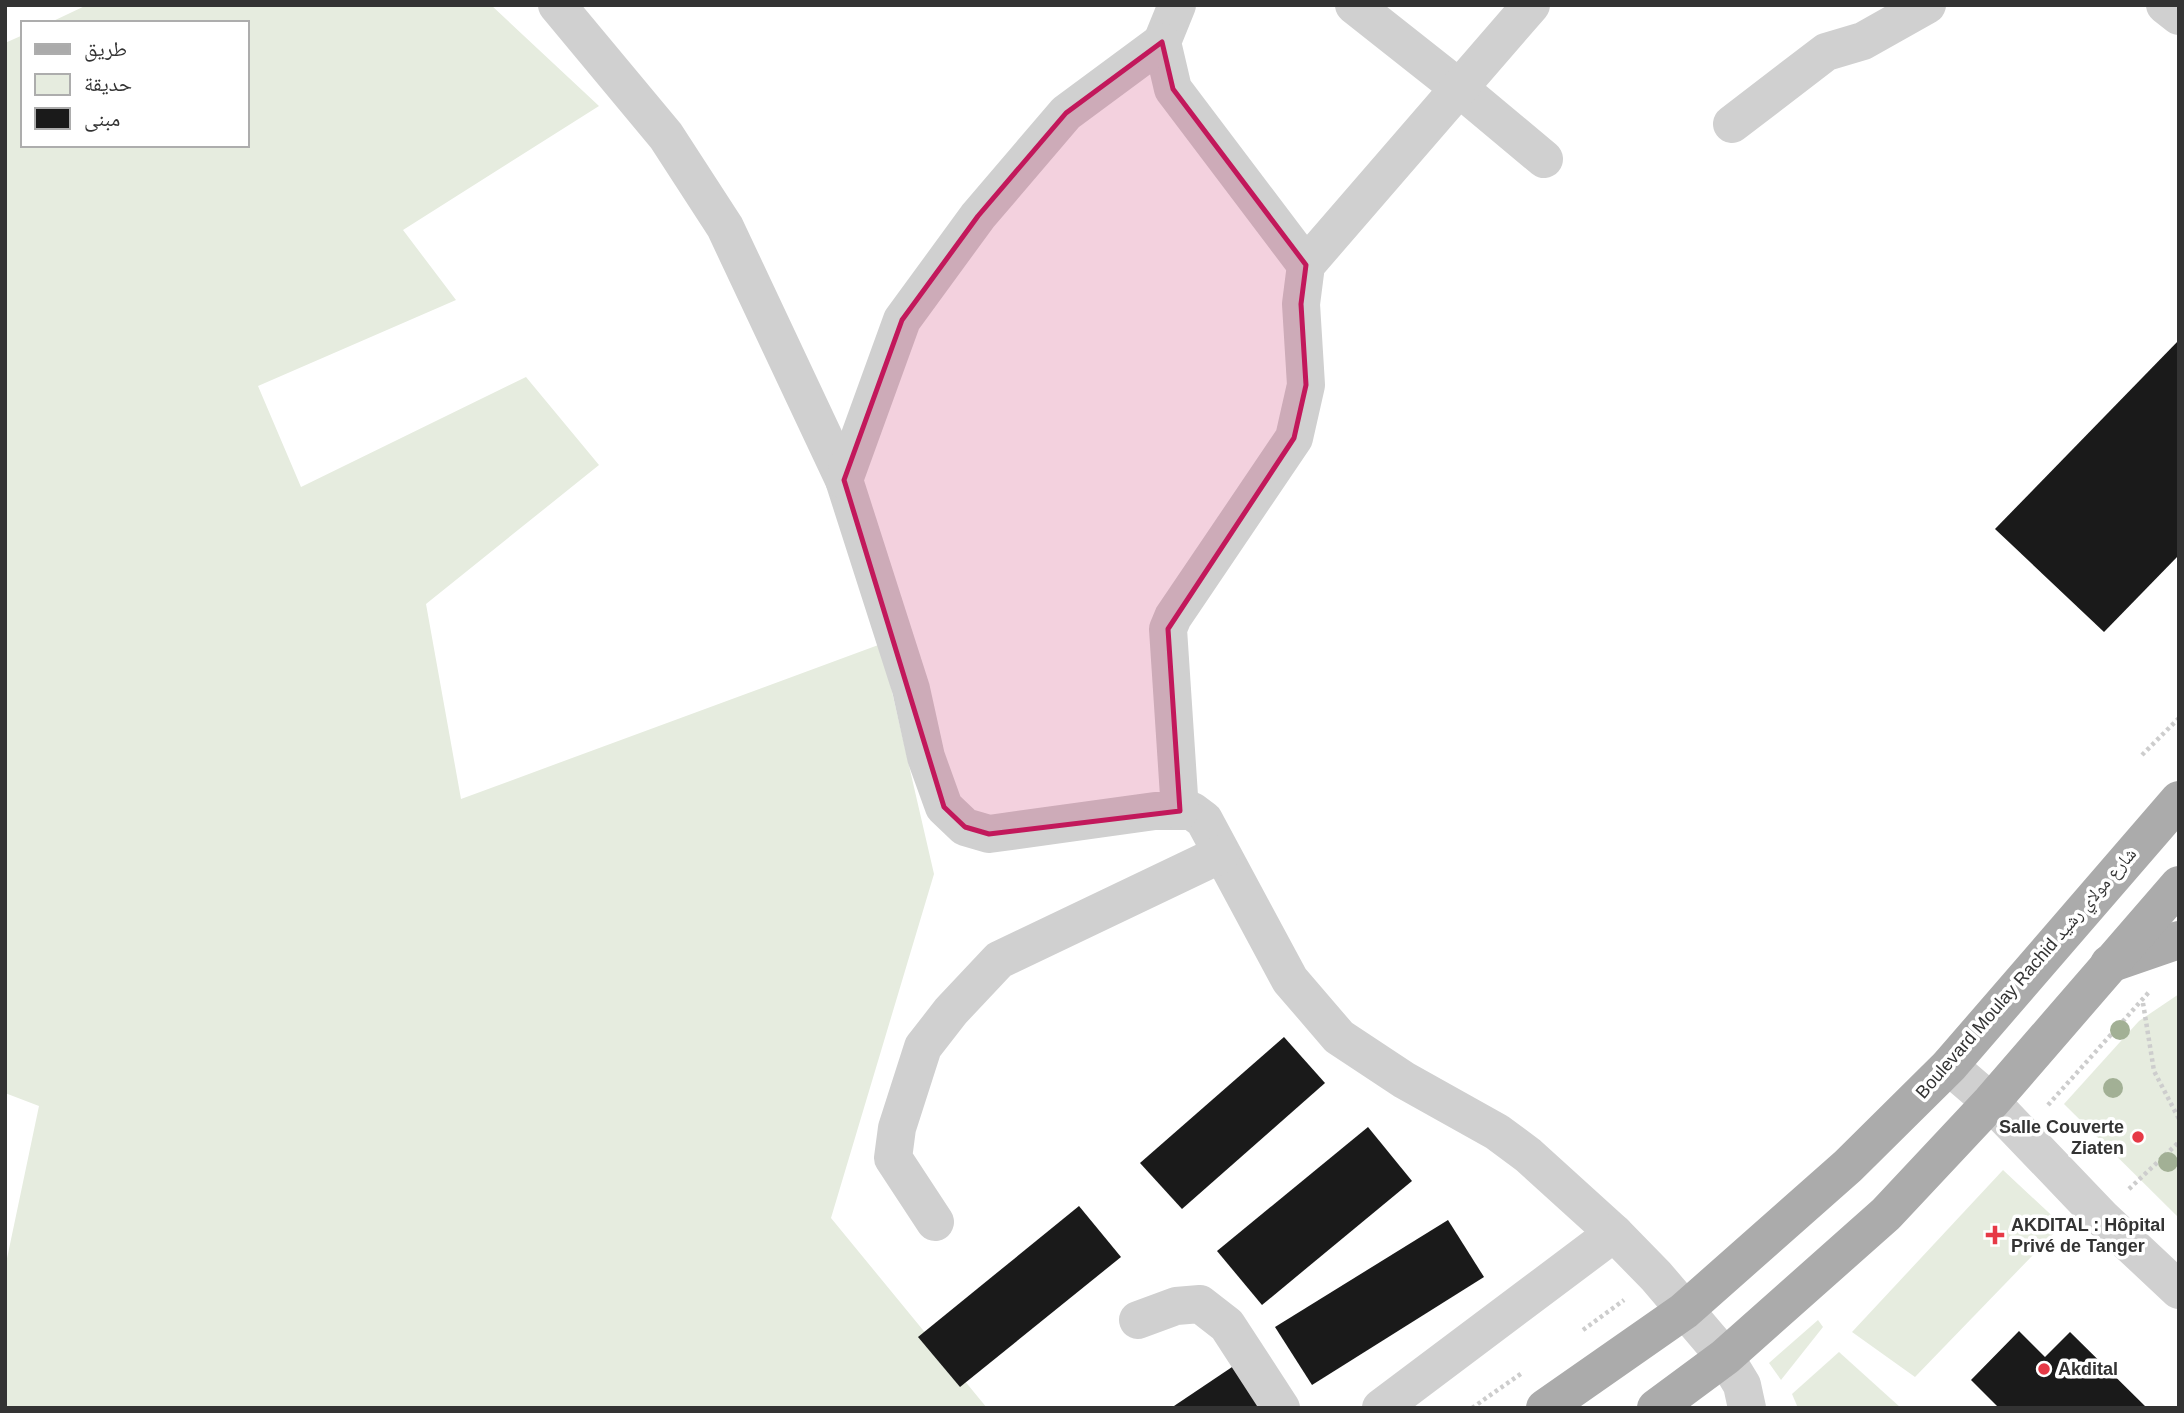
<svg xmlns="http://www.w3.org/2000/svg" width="2184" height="1413" viewBox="0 0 2184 1413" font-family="Arial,'Noto Naskh Arabic',sans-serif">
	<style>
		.green { fill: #e6ecdf }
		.building { fill: #1a1a1a }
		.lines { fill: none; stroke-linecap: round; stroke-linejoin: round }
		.path { stroke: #cdcdcd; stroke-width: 4.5; stroke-dasharray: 3.5 3.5; stroke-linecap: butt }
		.minor { stroke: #d0d0d0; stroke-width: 38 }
		.major { stroke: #ababab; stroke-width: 38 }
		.tree { fill: #a2b095 }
		.marked { fill: #c2185b; fill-opacity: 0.2; stroke: #c2185b; stroke-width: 5; stroke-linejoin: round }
		.poi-dot { fill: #e63946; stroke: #fff; stroke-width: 2.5 }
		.labels { text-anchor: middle; stroke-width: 7; stroke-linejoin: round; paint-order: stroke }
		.street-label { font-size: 18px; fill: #333; stroke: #fff }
		.poi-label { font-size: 18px; font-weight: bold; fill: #333; stroke: #fff; text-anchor: start }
	</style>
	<rect width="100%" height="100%" fill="#fff"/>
	<g class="green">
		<polygon points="87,5 491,5 599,106 403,230 456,300 258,386 301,487 526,377 599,465 426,604 461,799 881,644 934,874 831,1218 987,1408 5,1408 5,1268 39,1106 5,1093 5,43 23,35 23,145 247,145 247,23 49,23"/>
		<polygon points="2179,994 2179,1218 2064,1104 2139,1021"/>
		<polygon points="2003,1170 2062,1225 1915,1377 1852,1332"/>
		<polygon points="1818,1320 1823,1327 1781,1380 1769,1363"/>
		<polygon points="1839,1352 1901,1408 1798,1408 1792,1394"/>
	</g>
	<g class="building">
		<polygon points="2179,340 2179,555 2104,632 1995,529"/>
		<polygon points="1284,1037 1325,1083 1182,1209 1140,1163"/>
		<polygon points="1368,1127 1412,1181 1262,1305 1217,1251"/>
		<polygon points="1079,1206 1121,1257 960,1387 918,1337"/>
		<polygon points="1448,1220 1484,1277 1312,1385 1275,1327"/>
		<polygon points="2019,1331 2045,1357 2070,1332 2147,1408 1999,1408 1971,1380"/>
		<polygon points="1244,1359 1276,1408 1171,1408"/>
	</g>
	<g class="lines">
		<g class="path">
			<polyline points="2142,755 2179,718"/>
			<polyline points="2143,1003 2154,1071 2179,1119"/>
			<polyline points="2048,1105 2149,992"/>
			<polyline points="2129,1189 2179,1142"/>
			<polyline points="1583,1330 1624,1300"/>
			<polyline points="1472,1408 1522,1373"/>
		</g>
		<g class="minor">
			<polyline points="557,5 666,136 725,227 844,480 911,689 926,757 944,807 965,827 989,834 1155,811 1192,811 1204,820 1290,980 1339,1037 1404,1080 1497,1132 1528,1155 1614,1233 1656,1276 1725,1357 1742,1385 1747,1408"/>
			<polyline points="1177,5 1162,42 1173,89 1306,265"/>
			<polyline points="1354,5 1459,88 1544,159"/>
			<polyline points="2165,5 2179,16"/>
			<polyline points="1732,124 1826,52 1863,41 1927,5"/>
			<polyline points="844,480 902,320 978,216 1066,113 1162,42"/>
			<polyline points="1180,811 1168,629 1173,617 1294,438 1306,385 1301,304 1306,265 1531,5"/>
			<polyline points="1949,1066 1991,1102 2102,1218 2179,1290"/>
			<polyline points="935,1222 893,1158 897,1128 923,1047 951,1011 999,960 1221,854"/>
			<polyline points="1138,1320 1176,1306 1200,1304 1227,1325 1281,1408"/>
			<polyline points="1381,1408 1614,1233"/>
		</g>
		<g class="major">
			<polyline points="2109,964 2179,940"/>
			<polyline points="1545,1408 1684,1311 1848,1166 1949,1066 2179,800"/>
			<polyline points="1656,1408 1725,1357 1886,1214 1991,1102 2179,885"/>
		</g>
	</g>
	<g class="tree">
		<circle cx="2120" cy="1030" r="10"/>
		<circle cx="2113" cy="1088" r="10"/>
		<circle cx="2168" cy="1162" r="10"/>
	</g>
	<path class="marked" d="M1162 42 1173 89 1306 265 1301 304 1306 385 1294 438 1168 629 1180 811 989 834 965 827 944 807 844 480 902 320 978 216 1066 113Z"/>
	<g class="poi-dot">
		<circle cx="2138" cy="1137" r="7"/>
		<path d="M1991.5 1224.5h7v7h7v7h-7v7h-7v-7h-7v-7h7z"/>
		<circle cx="2044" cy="1369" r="7"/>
	</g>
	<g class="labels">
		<g class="street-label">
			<text transform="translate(2026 973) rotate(-49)" y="6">Boulevard Moulay Rachid شارع مولاي رشيد</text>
		</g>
		<g class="poi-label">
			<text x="2124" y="1133" text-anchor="end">Salle Couverte<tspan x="2124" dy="21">Ziaten</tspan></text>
			<text x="2011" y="1231">AKDITAL : Hôpital<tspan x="2011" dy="21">Privé de Tanger</tspan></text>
			<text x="2058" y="1375">Akdital</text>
		</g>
	</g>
	<rect width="2184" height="1413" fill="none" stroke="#333333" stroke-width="14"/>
	<rect x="21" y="21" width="228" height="126" fill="#ffffff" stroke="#adadad" stroke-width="2"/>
	<rect x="35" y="44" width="35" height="10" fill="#ababab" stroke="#adadad" stroke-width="2"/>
	<text x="84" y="56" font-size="21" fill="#333333">طريق</text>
	<rect x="35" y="74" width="35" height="21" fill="#e6ecdf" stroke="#adadad" stroke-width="2"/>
	<text x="84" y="91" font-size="21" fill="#333333">حديقة</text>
	<rect x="35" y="108" width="35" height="21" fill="#1a1a1a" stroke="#adadad" stroke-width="2"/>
	<text x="84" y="126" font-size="21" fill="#333333">مبنى</text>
</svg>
